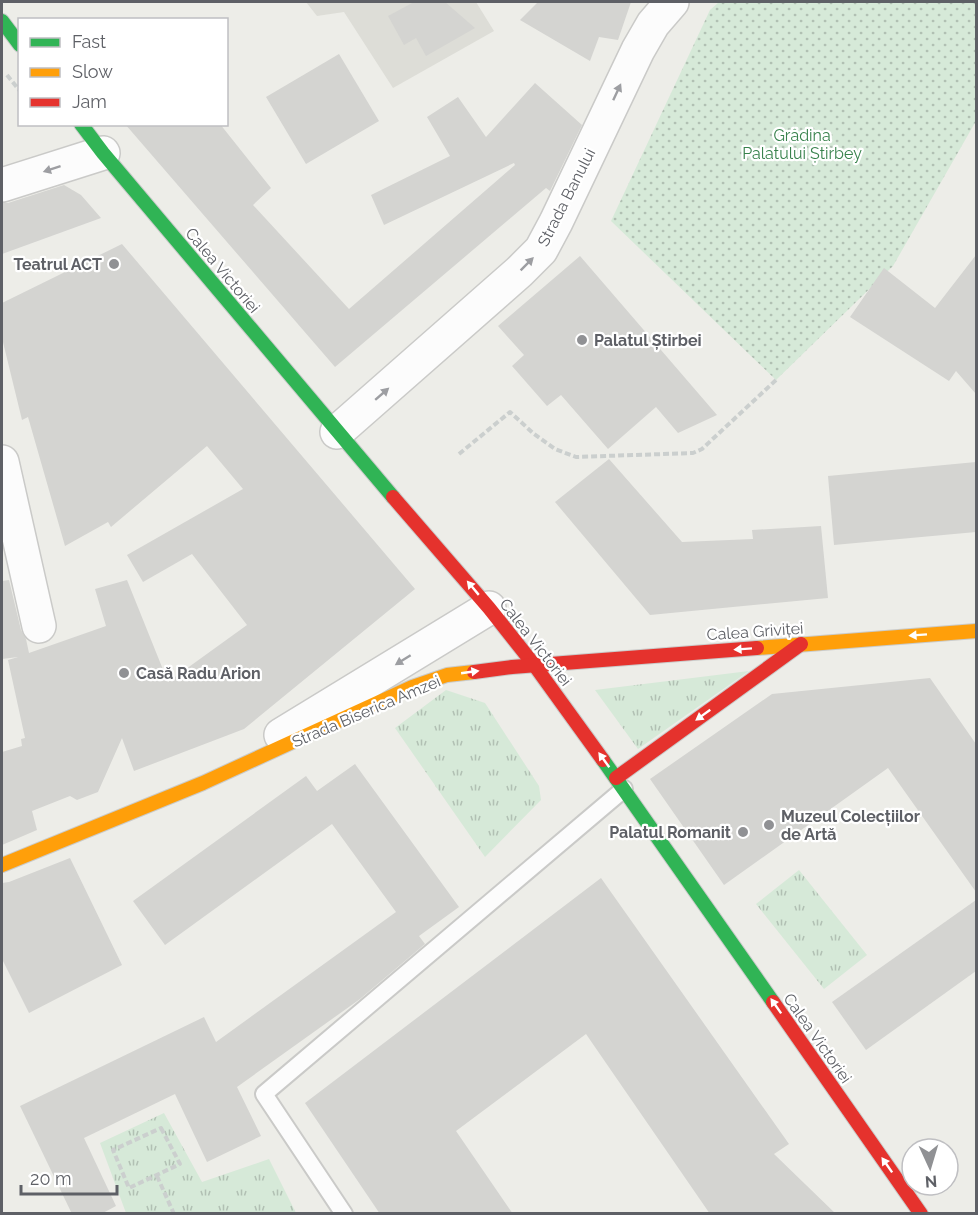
<svg xmlns="http://www.w3.org/2000/svg" width="978" height="1215" viewBox="0 0 978 1215" font-family="Raleway,sans-serif">
	<style>
		.education { fill: #ddddd7 }
		.grass { fill: url(#grass-tufts) }
		.garden { fill: url(#garden-dots) }
		.building { fill: #d4d4d1 }
		.lines { fill: none; stroke-linecap: round; stroke-linejoin: round }
		.lane-casing { stroke: #cacac8; stroke-width: 20 }
		.street-casing { stroke: #cacac8; stroke-width: 36 }
		.fast-casing { stroke: #cacbca; stroke-width: 16 }
		.slow-casing { stroke: #cacbca; stroke-width: 16 }
		.jam-casing { stroke: #cacbca; stroke-width: 16 }
		.path { stroke: #cbcfce; stroke-width: 4; stroke-dasharray: 6 3; stroke-linecap: butt }
		.lane { stroke: #fcfcfc; stroke-width: 16 }
		.street { stroke: #fcfcfc; stroke-width: 33 }
		.fast { stroke: #30b455; stroke-width: 14 }
		.slow { stroke: #ff9f0a; stroke-width: 14 }
		.jam { stroke: #e5322d; stroke-width: 14 }
		.oneway { fill: #9d9ea2 }
		.oneway2 { fill: #fff }
		.poi-dot { fill: #909194; stroke: #fff; stroke-width: 2 }
		.labels { text-anchor: middle; stroke-width: 4.5; stroke-linejoin: round; paint-order: stroke }
		.park-label { font-size: 16px; fill: #38824c; stroke: #fff }
		.street-label { font-size: 16px; fill: #5e6066; stroke: #fff }
		.poi-label { font-size: 16px; font-weight: bold; fill: #5e6066; stroke: #fff; text-anchor: start }
	</style>
	<defs>
		<pattern id="grass-tufts" width="24" height="20" patternUnits="userSpaceOnUse" patternTransform="scale(1.5)"><rect width="24" height="20" fill="#d6e9d8"/><path d="M3 7l-1-3M5 7V3M7 7l1-3M15 17l-1-3M17 17v-4M19 17l1-3" fill="none" stroke="#b1c0b3"/></pattern>
		<pattern id="garden-dots" width="8" height="8" patternUnits="userSpaceOnUse" patternTransform="scale(1.5)"><rect width="8" height="8" fill="#d6e9d8"/><path d="M2 2h.1M6 6h.1" fill="none" stroke="#b1c0b3" stroke-width="1.8" stroke-linecap="round"/></pattern>
	</defs>
	<rect width="100%" height="100%" fill="#edede8"/>
	<polygon class="education" points="306,2 476,2 494,31 393,88 344,12 317,16"/>
	<g class="grass">
		<polygon points="749,671 638,749 595,690"/>
		<polygon points="446,690 485,703 539,786 541,800 485,857 395,728"/>
		<polygon points="799,870 867,955 824,989 756,904"/>
		<polygon points="164,1113 202,1182 269,1159 296,1213 126,1213 100,1143"/>
	</g>
	<polygon class="garden" points="719,2 976,2 976,121 893,266 776,380 611,221 710,10"/>
	<g class="building">
		<polygon points="414,2 445,2 475,28 426,56 416,38 404,45 388,16"/>
		<polygon points="538,2 631,2 618,40 599,37 590,61 520,20"/>
		<polygon points="339,54 379,121 306,164 266,97"/>
		<polygon points="535,83 582,125 550,191 546,188 335,367 125,124 220,124 271,188 253,205 349,309 515,165 514,163 384,225 371,195 450,156 427,117 458,97 486,137"/>
		<polygon points="64,185 81,195 101,218 2,254 2,203 8,203"/>
		<polygon points="122,244 415,589 244,729 134,771 122,738 98,792 77,800 70,796 32,811 37,830 2,845 2,752 22,746 21,739 25,738 8,660 18,657 2,659 2,581 9,580 21,630 26,639 29,653 106,626 95,589 127,580 168,682 247,625 192,554 143,582 127,555 243,489 207,446 111,527 108,522 65,546 28,417 22,420 2,338 2,303"/>
		<polygon points="976,255 976,394 956,371 949,381 850,317 884,268 935,308"/>
		<polygon points="580,256 717,415 678,433 656,407 608,449 561,395 547,406 512,366 524,355 498,326"/>
		<polygon points="609,459 682,542 753,539 752,530 821,526 828,598 650,615 555,502"/>
		<polygon points="976,462 976,532 834,545 828,476"/>
		<polygon points="930,678 976,744 976,892 888,768 724,885 650,779 772,694"/>
		<polygon points="355,764 459,907 419,936 425,944 360,999 237,1087 261,1136 207,1162 175,1094 84,1138 116,1206 101,1214 72,1214 20,1106 204,1017 216,1042 396,912 332,824 165,945 133,901 306,776 317,791"/>
		<polygon points="70,858 122,965 29,1013 2,959 2,883 9,882"/>
		<polygon points="601,878 789,1144 774,1154 836,1214 710,1214 586,1034 456,1131 513,1214 380,1214 305,1103"/>
		<polygon points="976,900 976,971 866,1050 832,1002"/>
	</g>
	<g class="lines">
		<defs>
			<polyline id="lane" points="344,1214 264,1094 624,789"/>
			<g id="street">
				<polyline points="2,185 103,153"/>
				<polyline points="337,432 519,272 541,250 556,222 638,50 653,24 672,2"/>
				<polyline points="2,462 39,626"/>
				<polyline points="281,735 489,608"/>
			</g>
			<g id="fast">
				<polyline points="2,21 20,45"/>
				<polyline points="81,124 103,153 393,497"/>
				<polyline points="603,760 773,1002"/>
			</g>
			<g id="slow">
				<polyline points="757,648 976,631"/>
				<polyline points="2,865 203,783 412,687 447,675 474,672"/>
			</g>
			<g id="jam">
				<polyline points="393,497 489,608 535,666 603,760"/>
				<polyline points="474,672 512,667 757,648"/>
				<polyline points="616,778 801,644"/>
				<polyline points="773,1002 921,1214"/>
			</g>
		</defs>
		<use href="#lane" class="lane-casing"/>
		<use href="#street" class="street-casing"/>
		<use href="#fast" class="fast-casing"/>
		<use href="#slow" class="slow-casing"/>
		<use href="#jam" class="jam-casing"/>
		<g class="path">
			<polyline points="7,75 20,91"/>
			<polyline points="459,454 510,412 534,434 555,449 576,457 693,453 702,449 776,380"/>
			<polygon points="161,1128 180,1164 129,1188 113,1150"/>
			<polyline points="157,1176 174,1214"/>
		</g>
		<use href="#lane" class="lane"/>
		<use href="#street" class="street"/>
		<use href="#fast" class="fast"/>
		<use href="#slow" class="slow"/>
		<use href="#jam" class="jam"/>
	</g>
	<defs><path id="oneway-solid" d="M-6-.8H1V-3.2L6.5 0L1 3.2V.8H-6Z" transform="scale(1.5)"/></defs>
	<g class="oneway">
		<use href="#oneway-solid" transform="translate(617 92) rotate(-65)"/>
		<use href="#oneway-solid" transform="translate(52 169) rotate(162)"/>
		<use href="#oneway-solid" transform="translate(527 264) rotate(-45)"/>
		<use href="#oneway-solid" transform="translate(382 394) rotate(-41)"/>
		<use href="#oneway-solid" transform="translate(403 660) rotate(148)"/>
	</g>
	<g class="oneway2">
		<use href="#oneway-solid" transform="translate(473 588) rotate(-130)"/>
		<use href="#oneway-solid" transform="translate(918 635) rotate(176)"/>
		<use href="#oneway-solid" transform="translate(743 649) rotate(176)"/>
		<use href="#oneway-solid" transform="translate(470 672) rotate(-8)"/>
		<use href="#oneway-solid" transform="translate(703 715) rotate(144)"/>
		<use href="#oneway-solid" transform="translate(604 760) rotate(-126)"/>
		<use href="#oneway-solid" transform="translate(776 1006) rotate(-125)"/>
		<use href="#oneway-solid" transform="translate(887 1165) rotate(-125)"/>
	</g>
	<g class="poi-dot">
		<circle cx="114" cy="264" r="6"/>
		<circle cx="582" cy="340" r="6"/>
		<circle cx="124" cy="673" r="6"/>
		<circle cx="769" cy="825" r="6"/>
		<circle cx="743" cy="832" r="6"/>
	</g>
	<g class="labels">
		<g class="park-label">
			<text x="802" y="141">Grădina<tspan x="802" dy="18">Palatului Știrbey</tspan></text>
		</g>
		<g class="street-label">
			<text transform="translate(566 197) rotate(-63)" y="6">Strada Banului</text>
			<text transform="translate(223 270) rotate(50)" y="6">Calea Victoriei</text>
			<text transform="translate(755 631) rotate(-4)" y="6">Calea Griviței</text>
			<text transform="translate(536 642) rotate(52)" y="6">Calea Victoriei</text>
			<text transform="translate(366 711) rotate(-23)" y="6">Strada Biserica Amzei</text>
			<text transform="translate(818 1038) rotate(55)" y="6">Calea Victoriei</text>
		</g>
		<g class="poi-label">
			<text x="102" y="270" text-anchor="end">Teatrul ACT</text>
			<text x="594" y="346">Palatul Știrbei</text>
			<text x="136" y="679">Casă Radu Arion</text>
			<text x="781" y="822">Muzeul Colecțiilor<tspan x="781" dy="18">de Artă</tspan></text>
			<text x="731" y="838" text-anchor="end">Palatul Romanit</text>
		</g>
	</g>
	<rect width="978" height="1215" fill="none" stroke="#5e6066" stroke-width="6"/>
	<rect x="18" y="18" width="210" height="108" fill="#ffffff" stroke="#bfbfc2" stroke-width="1.5"/>
	<rect x="30" y="38" width="30" height="9" fill="#30b455" stroke="#bfbfc2" stroke-width="1.5"/>
	<text x="72" y="48" font-size="18" fill="#5e6066">Fast</text>
	<rect x="30" y="68" width="30" height="9" fill="#ff9f0a" stroke="#bfbfc2" stroke-width="1.5"/>
	<text x="72" y="78" font-size="18" fill="#5e6066">Slow</text>
	<rect x="30" y="98" width="30" height="9" fill="#e5322d" stroke="#bfbfc2" stroke-width="1.5"/>
	<text x="72" y="108" font-size="18" fill="#5e6066">Jam</text>
	<g transform="translate(930 1167) rotate(176)"><circle r="28" fill="#ffffff" stroke="#bfbfc2" stroke-width="1.5"/>
	<path d="M0-4.5L10 22L0 15L-10 22Z" fill="#909194"/>
	<text y="-9" font-size="16" font-weight="bold" text-anchor="middle" fill="#5e6066">N</text>
	</g>
	<path d="M21 1185v9h96v-9" fill="none" stroke="#5e6066" stroke-width="3"/>
	<text x="30" y="1185" font-size="18" fill="#5e6066" stroke="#ffffff" stroke-width="4.5" paint-order="stroke">20 m</text>
</svg>
